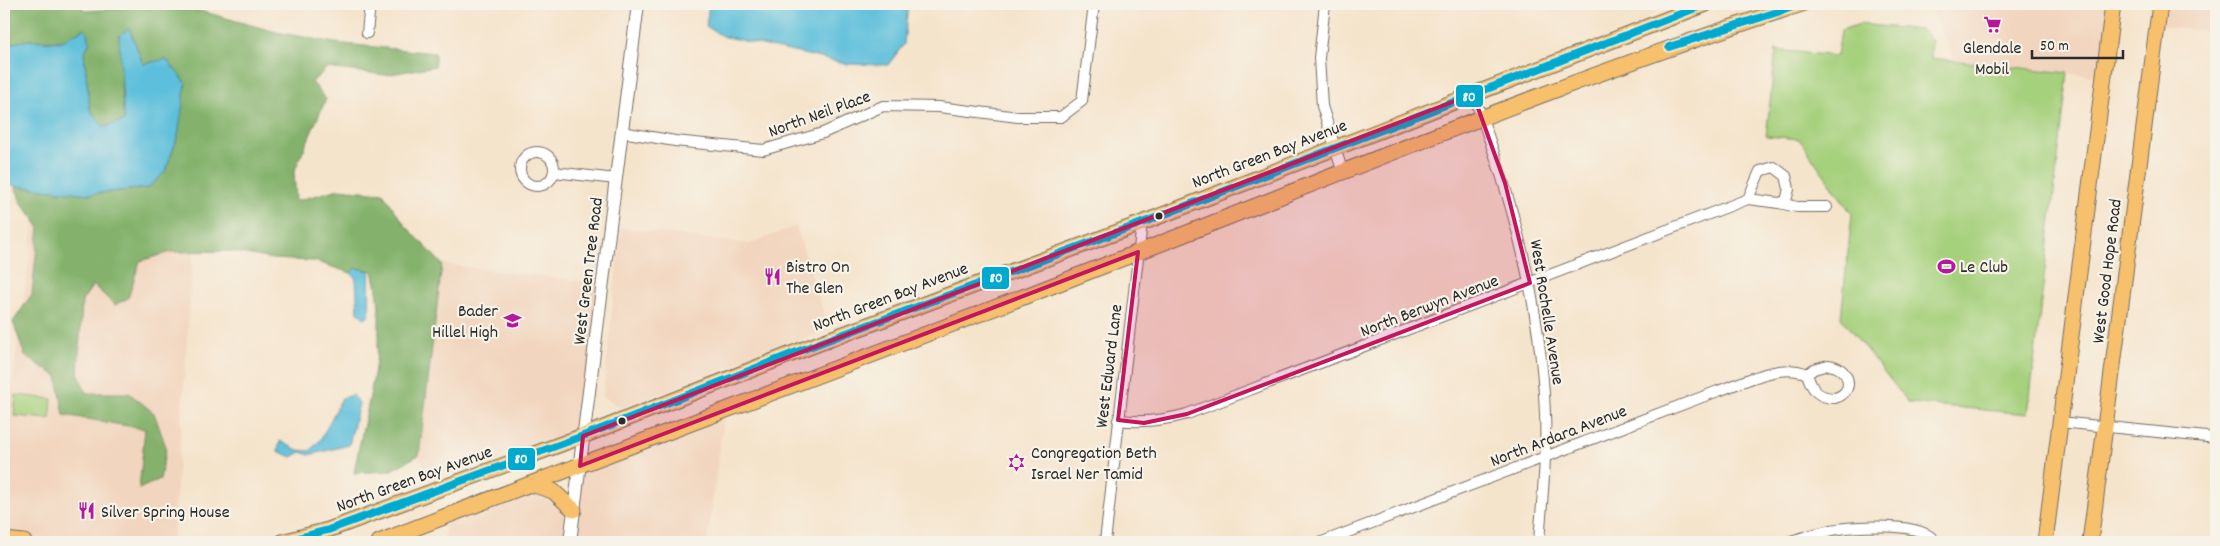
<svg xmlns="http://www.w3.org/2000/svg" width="2220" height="546" viewBox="0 0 2220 546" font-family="Dekko,sans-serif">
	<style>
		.built { fill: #f2d5be }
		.green { fill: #a5d07c; stroke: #687e54 }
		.forest { fill: #84b26c; stroke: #586e4c }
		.water { fill: #5dbfdb; stroke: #447583 }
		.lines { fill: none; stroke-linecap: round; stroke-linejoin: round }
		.minor-casing { stroke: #726c63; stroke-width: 12 }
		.tertiary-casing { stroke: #726c63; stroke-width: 14 }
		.primary-casing { stroke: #726c63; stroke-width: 17 }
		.minor { stroke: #fff; stroke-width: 10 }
		.tertiary { stroke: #fff; stroke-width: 12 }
		.primary { stroke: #f7c06c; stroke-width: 15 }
		.bus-1-casing { stroke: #f7f3e8; stroke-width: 11 }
		.bus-1 { stroke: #00a9ce; stroke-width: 8 }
		.marked { fill: #c2185b; fill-opacity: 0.2; stroke: #c2185b; stroke-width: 4; stroke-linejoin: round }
		.bus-dot { fill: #2b2b2b; stroke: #f7f3e8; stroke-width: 2 }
		.labels { text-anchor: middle; stroke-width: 4.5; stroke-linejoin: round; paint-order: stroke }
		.poi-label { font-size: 18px; fill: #2b2b2b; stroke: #f7f3e8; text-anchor: start }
		.street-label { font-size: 18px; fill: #2b2b2b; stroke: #f7f3e8 }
		.line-badge { stroke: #f7f3e8; stroke-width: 2 }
		.badge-label { font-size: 14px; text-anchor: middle; font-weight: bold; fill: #fff }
	</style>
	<rect width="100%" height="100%" fill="#f7f3e8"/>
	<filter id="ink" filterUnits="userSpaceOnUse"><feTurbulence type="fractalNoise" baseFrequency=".02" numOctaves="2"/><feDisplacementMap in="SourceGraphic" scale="10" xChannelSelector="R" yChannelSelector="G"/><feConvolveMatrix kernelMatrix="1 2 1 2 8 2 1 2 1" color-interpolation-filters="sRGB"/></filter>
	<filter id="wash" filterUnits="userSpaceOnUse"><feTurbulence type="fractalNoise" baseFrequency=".0096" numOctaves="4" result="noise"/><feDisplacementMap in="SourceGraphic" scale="20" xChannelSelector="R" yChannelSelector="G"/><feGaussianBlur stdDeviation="1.12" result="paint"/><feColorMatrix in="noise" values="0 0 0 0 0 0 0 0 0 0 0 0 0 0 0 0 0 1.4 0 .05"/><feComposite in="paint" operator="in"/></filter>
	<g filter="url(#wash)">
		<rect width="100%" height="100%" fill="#f5e4cc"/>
		<g class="built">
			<polygon points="1930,4 2113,4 2103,77 1955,61"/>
			<polygon points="2160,4 2216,4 2216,31 2157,26"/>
			<polygon points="35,218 194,239 173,542 24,542 4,540 4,442"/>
			<polygon points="796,226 829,330 622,408 603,397 621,228 750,244"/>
			<polygon points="442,264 604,284 583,436 435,490 419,455"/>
			<polygon points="725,410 707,542 444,542 446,516 531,484 574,509 580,466"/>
		</g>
		<g class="green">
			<polygon points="1860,24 1921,30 1932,41 1931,58 2068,73 2028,414 1909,403 1841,318 1852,214 1799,139 1766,136 1776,50 1837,56 1841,30"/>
			<polygon points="16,395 52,399 50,419 14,416"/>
		</g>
		<path class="forest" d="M4 4H78L86 11 136 7 201 11 276 32 335 43 435 53V66L386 75 327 68 312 82 326 99 294 172 296 201 339 189 383 193 405 225 442 264 419 455 389 471 354 473C365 409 391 335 373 271L356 268 351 273 314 261 272 259 230 251 171 252 140 261 128 298 115 305 93 285 82 301 78 372 86 393H129L154 413 166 447 160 479 139 489 145 429 64 415 57 376 25 356 13 322 32 294 39 226 21 202 15 186 89 194 148 188 165 172 178 136 143 64 129 28 121 86 124 121 104 128 90 110 84 54 90 41 29 40 4 45Z"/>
		<g class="water">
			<polygon points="709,4 908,4 904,44 888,65 847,64 722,36 706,26"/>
			<polygon points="85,28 90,41 84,54 90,110 104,127 124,121 119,36 129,28 143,64 166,59 186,83 178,136 165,172 148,188 89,194 15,186 4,182 4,45 29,40 60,42"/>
			<path d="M356 268 370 271C368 286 371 301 368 317L364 318 358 312 356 279 351 273Z"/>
			<polygon points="353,395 359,403 349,445 309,455 301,452 292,457 278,451 280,441 298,450 310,451 321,439 342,398"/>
		</g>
	</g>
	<g filter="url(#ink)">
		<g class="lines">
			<defs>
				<g id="minor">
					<polyline points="1325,4 1319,58 1322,106 1342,170"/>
					<polyline points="367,33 370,4"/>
					<path d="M1473 94C1512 197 1541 303 1545 414 1547 456 1542 500 1539 542"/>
					<polyline points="622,132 675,141 763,150 823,133 883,106 939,107 1018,117 1061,117 1082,101 1094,4"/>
					<circle cx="537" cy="169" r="17"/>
					<polyline points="554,172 616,179"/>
					<polyline points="1779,203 1797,207 1827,207"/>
					<path d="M1828 365C1850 367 1856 392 1835 398 1818 398 1812 390 1807 374L1814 369Z"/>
					<path d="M1118 420C1143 423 1163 421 1187 414L1748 199 1779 203 1786 201 1789 189 1786 176 1774 167 1760 171 1748 199"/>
					<polyline points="2060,422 2216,438"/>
					<polyline points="1105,542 1142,223"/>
					<path d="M1322 542 1718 391C1744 382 1781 362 1807 374"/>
					<path d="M1787 542C1802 538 1817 533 1832 530 1852 526 1925 521 1935 542"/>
				</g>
				<polyline id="tertiary" points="570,542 638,4"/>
				<g id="primary">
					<polyline points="531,484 553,491 574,510"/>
					<polyline points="4,540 24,542"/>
					<polyline points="282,542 328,530 583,436 817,344 1142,223 1706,4"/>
					<path d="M379 542C621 448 866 359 1108 264 1338 175 1567 79 1802 4"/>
					<polyline points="2045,542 2113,4"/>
					<polyline points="2090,542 2160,4"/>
				</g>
			</defs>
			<use href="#minor" class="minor-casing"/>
			<use href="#tertiary" class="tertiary-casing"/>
			<use href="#primary" class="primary-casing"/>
			<use href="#minor" class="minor"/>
			<use href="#tertiary" class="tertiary"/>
			<use href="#primary" class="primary"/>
			<defs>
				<g id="bus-1">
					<polyline points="1669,47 1802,4"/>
					<polyline points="282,542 328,530 583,436 817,344 1142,223 1706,4"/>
				</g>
			</defs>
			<use href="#bus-1" class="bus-1-casing"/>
			<use href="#bus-1" class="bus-1"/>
		</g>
	</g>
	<path class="marked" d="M1473 94 1505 183 1530 283 1187 414 1144 423 1118 420 1138 252 580 466 583 436Z"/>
	<defs>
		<symbol id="supermarket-bare" viewBox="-9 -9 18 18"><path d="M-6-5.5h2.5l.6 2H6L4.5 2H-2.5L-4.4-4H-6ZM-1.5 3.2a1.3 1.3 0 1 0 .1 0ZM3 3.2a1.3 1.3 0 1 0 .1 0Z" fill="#b5179e" stroke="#f7f3e8" stroke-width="2.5" paint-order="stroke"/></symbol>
		<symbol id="stadium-bare" viewBox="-9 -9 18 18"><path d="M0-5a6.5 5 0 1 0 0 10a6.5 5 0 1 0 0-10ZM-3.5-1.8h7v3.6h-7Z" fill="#b5179e" stroke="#f7f3e8" stroke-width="2.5" paint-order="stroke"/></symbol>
		<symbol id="restaurant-bare" viewBox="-9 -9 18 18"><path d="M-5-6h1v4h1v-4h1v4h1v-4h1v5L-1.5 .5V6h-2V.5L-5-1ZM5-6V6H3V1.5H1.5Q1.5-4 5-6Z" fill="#b5179e" stroke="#f7f3e8" stroke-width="2.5" paint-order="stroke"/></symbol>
		<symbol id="school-bare" viewBox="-9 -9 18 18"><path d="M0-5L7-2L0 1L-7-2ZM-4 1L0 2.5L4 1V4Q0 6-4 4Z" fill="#b5179e" stroke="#f7f3e8" stroke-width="2.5" paint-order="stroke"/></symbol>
		<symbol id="synagogue-bare" viewBox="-9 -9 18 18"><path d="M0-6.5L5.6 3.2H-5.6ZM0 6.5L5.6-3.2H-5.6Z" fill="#b5179e" stroke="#f7f3e8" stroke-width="2.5" paint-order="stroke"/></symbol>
	</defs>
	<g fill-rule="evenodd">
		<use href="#supermarket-bare" x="1980" y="12" width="25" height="25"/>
		<use href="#stadium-bare" x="1934" y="254" width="25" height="25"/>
		<use href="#restaurant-bare" x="760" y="264" width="25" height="25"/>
		<use href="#school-bare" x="500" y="308" width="25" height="25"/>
		<use href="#synagogue-bare" x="1004" y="450" width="25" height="25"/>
		<use href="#restaurant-bare" x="74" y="498" width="25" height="25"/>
	</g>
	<g class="bus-dot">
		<circle cx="1159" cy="216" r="4.5"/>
		<circle cx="622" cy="421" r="4.5"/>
	</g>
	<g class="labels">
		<g class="poi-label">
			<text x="1992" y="53" text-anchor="middle">Glendale<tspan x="1992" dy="21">Mobil</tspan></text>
			<text x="786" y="272">Bistro On<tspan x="786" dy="21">The Glen</tspan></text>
			<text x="1960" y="272">Le Club</text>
			<text x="498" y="316" text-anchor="end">Bader<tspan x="498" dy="21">Hillel High</tspan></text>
			<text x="1031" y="458">Congregation Beth<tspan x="1031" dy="21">Israel Ner Tamid</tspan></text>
			<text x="101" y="517">Silver Spring House</text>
		</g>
		<g class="street-label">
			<text transform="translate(819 113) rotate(-20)" y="6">North Neil Place</text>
			<text transform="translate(1269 153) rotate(-21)" y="6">North Green Bay Avenue</text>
			<text transform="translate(587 271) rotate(-83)" y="6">West Green Tree Road</text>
			<text transform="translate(2106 271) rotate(-83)" y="6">West Good Hope Road</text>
			<text transform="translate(890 296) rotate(-21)" y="6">North Green Bay Avenue</text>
			<text transform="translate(1429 305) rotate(-21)" y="6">North Berwyn Avenue</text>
			<text transform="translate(1548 312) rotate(81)" y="6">West Rochelle Avenue</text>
			<text transform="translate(1108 366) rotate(-83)" y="6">West Edward Lane</text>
			<text transform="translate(1558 435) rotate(-21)" y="6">North Ardara Avenue</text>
			<text transform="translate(414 478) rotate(-20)" y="6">North Green Bay Avenue</text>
		</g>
	</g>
	<g class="line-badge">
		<rect x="1455" y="84" width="29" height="24" rx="5" fill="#00a9ce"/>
		<rect x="981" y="266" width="29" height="24" rx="5" fill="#00a9ce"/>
		<rect x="507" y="447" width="29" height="24" rx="5" fill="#00a9ce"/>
	</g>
	<g class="badge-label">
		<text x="1469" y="101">80</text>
		<text x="996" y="282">80</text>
		<text x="521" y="463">80</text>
	</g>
	<rect width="2220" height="546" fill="none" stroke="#f7f3e8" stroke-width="20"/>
	<path d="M2032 50v8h91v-8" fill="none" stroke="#2b2b2b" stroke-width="2.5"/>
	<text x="2040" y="50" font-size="15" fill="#2b2b2b" stroke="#f7f3e8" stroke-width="4" paint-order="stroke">50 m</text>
</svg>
